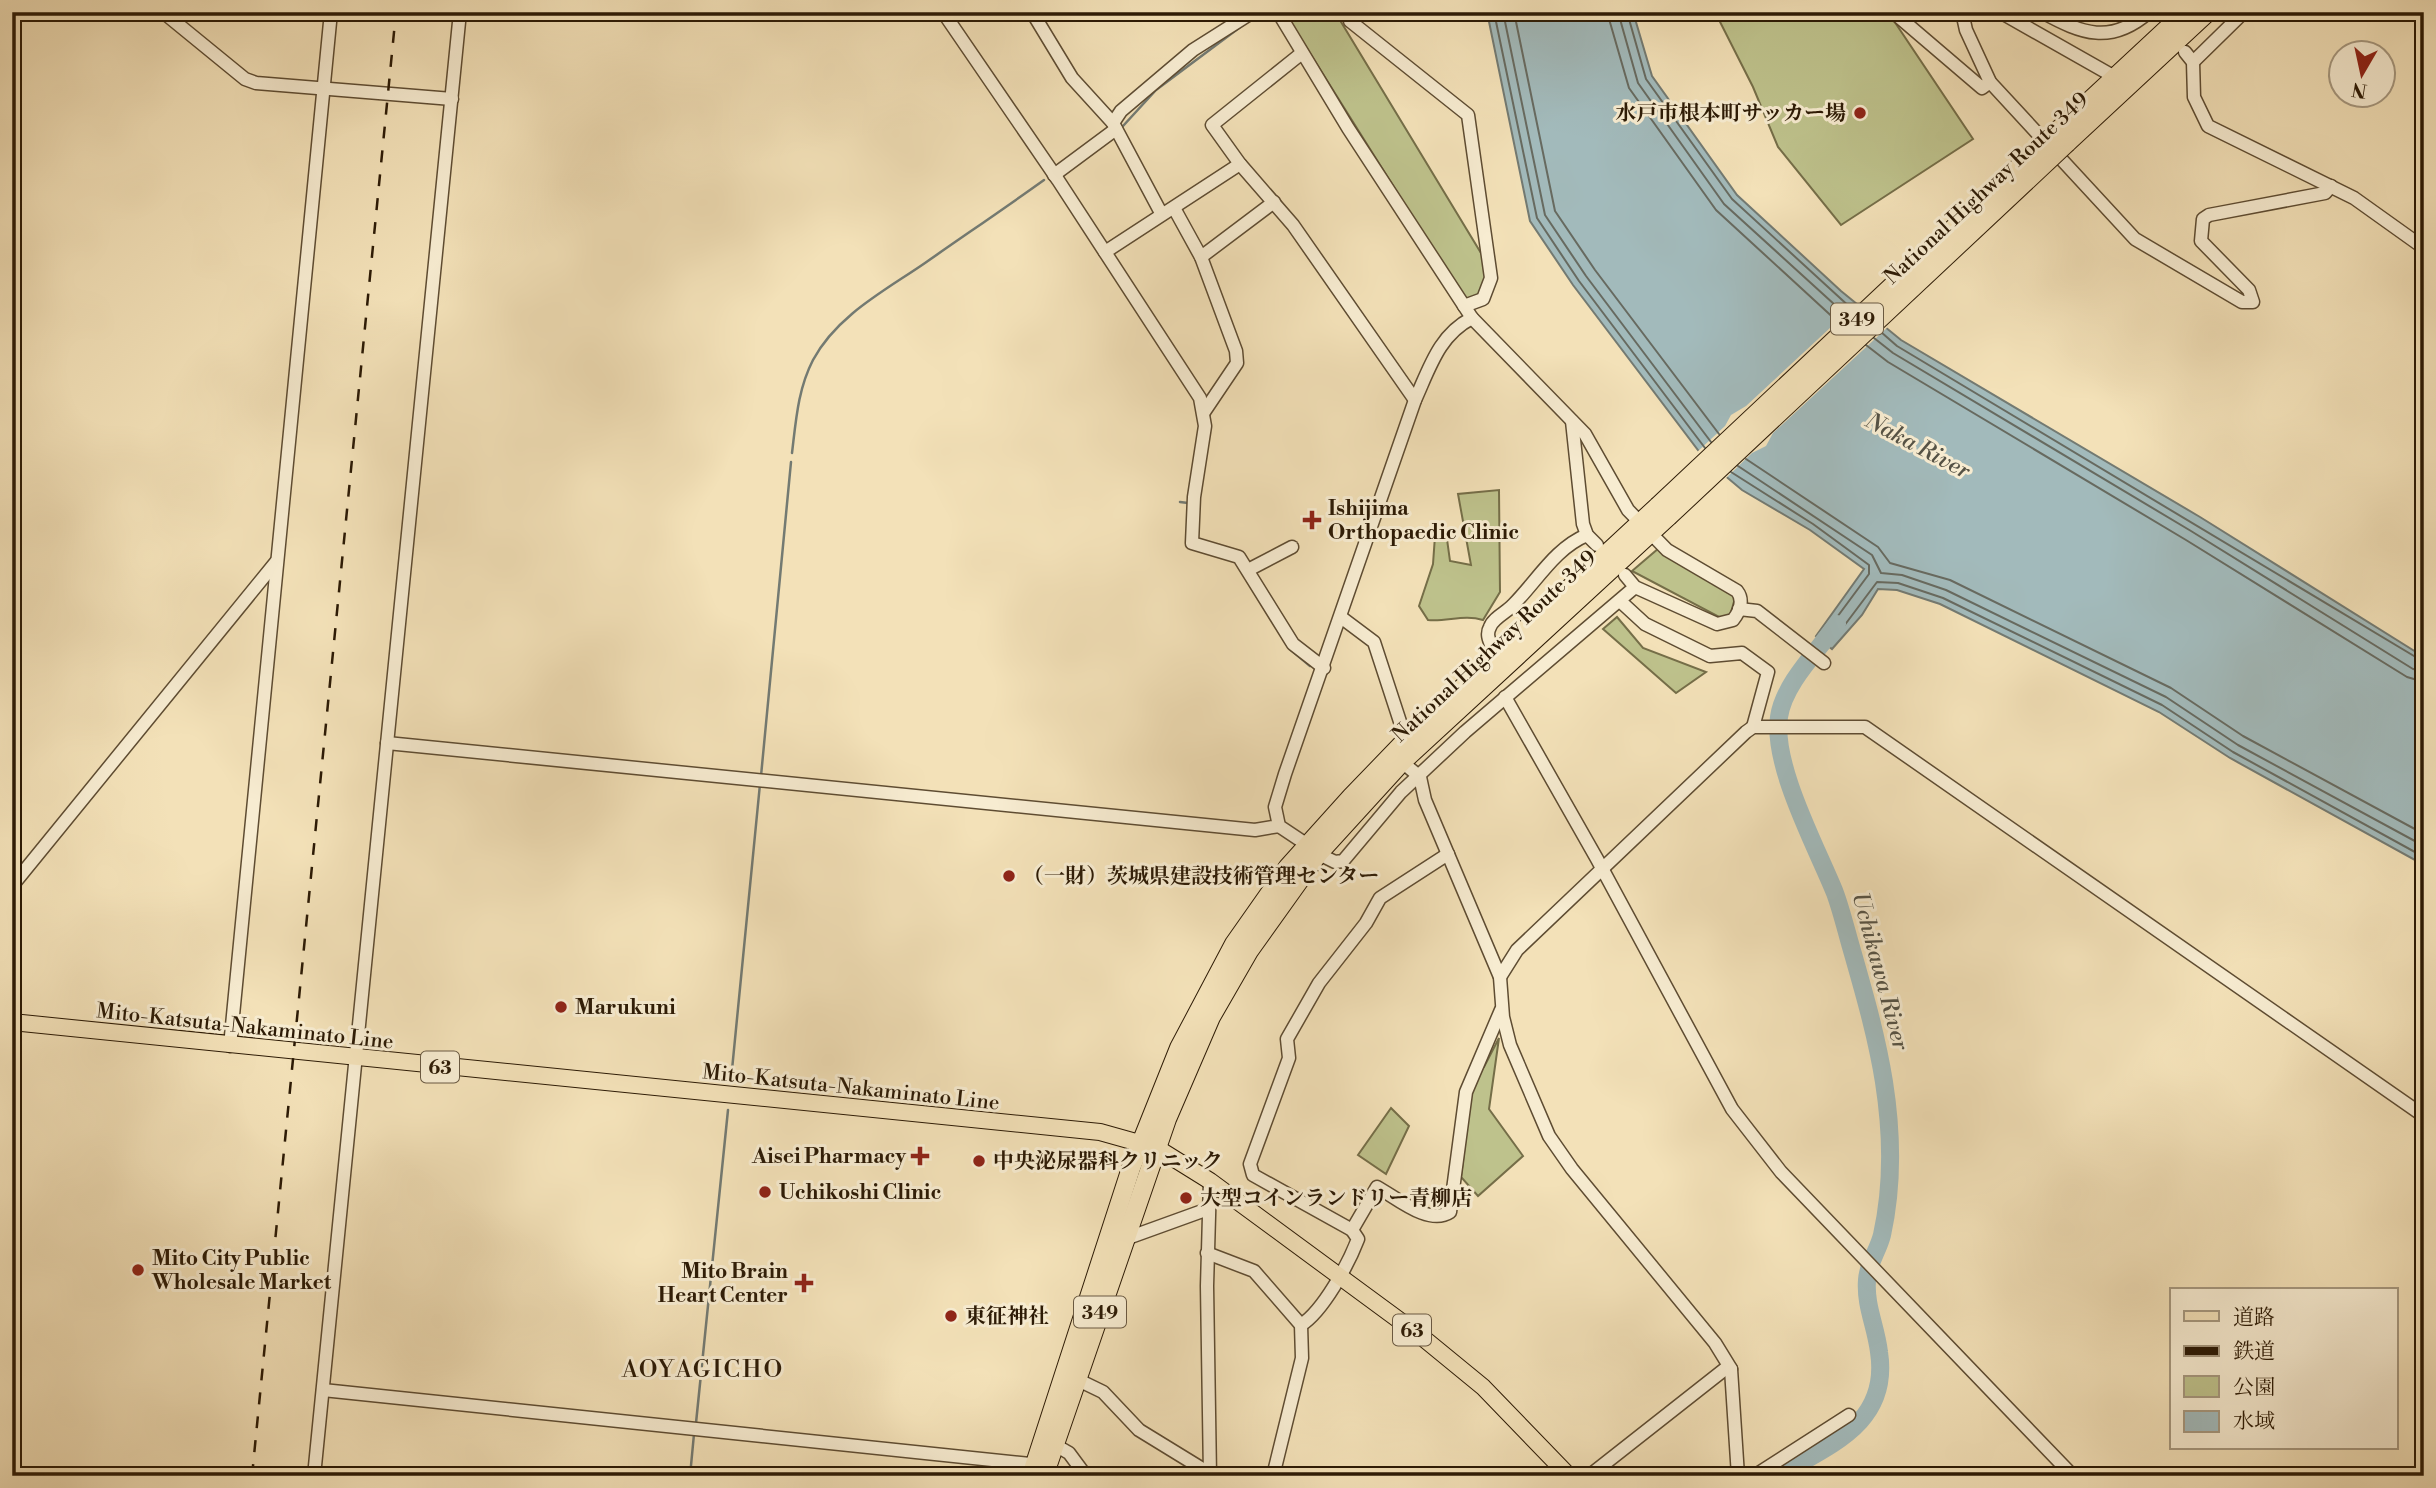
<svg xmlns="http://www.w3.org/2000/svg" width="2436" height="1488" viewBox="0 0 2436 1488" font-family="'Libre Bodoni','Noto Serif JP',serif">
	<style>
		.green { fill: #bec28c; stroke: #756e48; stroke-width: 2 }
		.water { fill: #a2babb; stroke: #737a72; stroke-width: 2 }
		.pier { fill: #f3e1b8 }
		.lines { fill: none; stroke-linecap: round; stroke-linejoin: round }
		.shore { stroke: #676a60; stroke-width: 2 }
		.stream { stroke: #737a72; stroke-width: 2.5 }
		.river { stroke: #a2babb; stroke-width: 18 }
		.minor-casing { stroke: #5e4c32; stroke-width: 15 }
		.major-casing { stroke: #2c1a05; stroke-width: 18 }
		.highway-casing { stroke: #2c1a05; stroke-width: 20 }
		.minor { stroke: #f7ecd1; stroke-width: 12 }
		.major { stroke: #f3e1b8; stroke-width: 16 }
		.highway { stroke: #f3e1b8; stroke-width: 18 }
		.rail { stroke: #2c1a05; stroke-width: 2.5; stroke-dasharray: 12 12; stroke-linecap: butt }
		.highway-bridge-casing { stroke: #2c1a05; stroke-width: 20; stroke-linecap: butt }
		.highway-bridge { stroke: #f3e1b8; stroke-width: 18 }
		.poi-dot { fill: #8f2418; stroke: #f7ecd1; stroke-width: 2.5 }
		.labels { text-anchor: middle; stroke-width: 6; stroke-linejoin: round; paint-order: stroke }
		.shield { fill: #f7ecd1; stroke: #695942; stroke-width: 2 }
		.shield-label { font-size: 19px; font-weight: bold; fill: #2c1a05 }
		.poi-label { font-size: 21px; font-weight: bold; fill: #2c1a05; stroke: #f7ecd1; text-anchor: start }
		.street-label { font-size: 21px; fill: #2c1a05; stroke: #f7ecd1 }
		.water-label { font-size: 23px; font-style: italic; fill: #555245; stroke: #f7ecd1 }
		.quarter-label { font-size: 24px; letter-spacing: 2px; fill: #2c1a05; stroke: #f7ecd1 }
	</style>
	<rect width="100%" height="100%" fill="#f3e1b8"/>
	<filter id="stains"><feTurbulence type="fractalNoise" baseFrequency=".00286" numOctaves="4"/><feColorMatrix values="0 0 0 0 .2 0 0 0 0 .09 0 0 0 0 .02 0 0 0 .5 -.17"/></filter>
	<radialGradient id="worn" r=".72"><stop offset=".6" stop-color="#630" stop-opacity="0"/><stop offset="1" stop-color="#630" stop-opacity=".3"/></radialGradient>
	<g class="green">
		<polygon points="1284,12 1335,12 1484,258 1486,289 1466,302"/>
		<polygon points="1715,12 1888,12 1973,139 1841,225 1778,147 1753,87"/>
		<path d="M1499 490 1500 592 1483 620C1464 614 1447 622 1428 620L1419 606 1433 564 1435 536 1446 532 1450 561 1471 565 1458 494Z"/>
		<polygon points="1659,548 1729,589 1735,598 1730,616 1721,618 1632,571"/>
		<polygon points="1617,617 1643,648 1706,672 1676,693 1603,629"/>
		<polygon points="1499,1038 1489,1109 1523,1156 1478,1196 1461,1177 1473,1079 1484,1067"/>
		<polygon points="1391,1108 1409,1126 1386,1174 1358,1155"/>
	</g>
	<polygon class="water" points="1487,12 1633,12 1652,76 1737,195 1841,291 1901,340 2200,517 2424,657 2424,865 2230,758 2159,712 1940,604 1897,590 1878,589 1862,615 1832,649 1816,636 1864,569 1810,530 1742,490 1704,458 1573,285 1530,221"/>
	<polygon class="pier" points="1859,301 1889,326 1773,433 1766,446 1752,453 1724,480 1702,461 1696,453 1725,426 1731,415 1746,406"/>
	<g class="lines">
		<g class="shore">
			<polyline points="1494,12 1537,218 1579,281 1705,448"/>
			<polyline points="1503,12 1545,215 1586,276 1711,442"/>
			<polyline points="1514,12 1555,211 1595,270 1719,434"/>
			<polyline points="1607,12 1629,88 1716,210 1838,322"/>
			<polyline points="1618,12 1638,83 1724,204 1846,315"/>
			<polyline points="1627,12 1646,79 1732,199 1852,309"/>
			<polyline points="1881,332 1897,346 2424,662"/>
			<polyline points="1874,338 1893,353 2191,531 2413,669 2424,671"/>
			<polyline points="1866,345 1888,362 2186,540 2407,677 2424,682"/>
			<polyline points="1746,459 1878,547 1890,563 1950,580 2171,688 2243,736 2424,834"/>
			<polyline points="1738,466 1872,555 1881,573 1902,575 1946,590 2166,697 2238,745 2424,846"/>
			<polyline points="1731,472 1813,524 1869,565 1869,574 1826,632 1829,638 1844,626 1877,582 1898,583 1943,598 2162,705 2233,752 2424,857"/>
		</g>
		<g class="stream">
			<polyline points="1123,126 1156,90 1243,25"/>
			<path d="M792 453C796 420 798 389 813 360 837 315 886 290 925 263 965 235 1005 208 1044 180"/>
			<polyline points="1180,502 1188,503"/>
			<polyline points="1291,650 1310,666"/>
			<polyline points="761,776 791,462"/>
			<polyline points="731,1080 760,784"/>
			<polyline points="696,1423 728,1110"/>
			<polyline points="690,1476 694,1434"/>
		</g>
		<path class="river" d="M1777 1476C1829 1445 1890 1424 1879 1352 1876 1326 1865 1306 1867 1280 1868 1263 1878 1251 1882 1235 1893 1185 1892 1133 1884 1082 1877 1038 1865 996 1853 954 1847 934 1842 912 1835 893 1817 848 1772 766 1779 717 1784 683 1818 651 1837 624"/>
		<defs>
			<g id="minor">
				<polyline points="163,12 245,79 256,83 452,99"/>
				<polyline points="943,12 1058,180 1200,398 1205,426 1194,497 1192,543 1239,557 1293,644 1324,668"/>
				<polyline points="1032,12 1072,78 1113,123 1161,213"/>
				<polyline points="1278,12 1348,128 1472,318"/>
				<polyline points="1893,12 1982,88 1990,82"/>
				<polyline points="1962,12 1966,30 1990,82 2135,239 2242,302 2253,302 2249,290 2201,241 2203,219 2209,215 2325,193 2331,186"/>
				<polyline points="2000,12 2120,80"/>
				<path d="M2042 12C2082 34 2111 45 2149 12"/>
				<polyline points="1350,21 1468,115 1491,278 1483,299 1464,306"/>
				<polyline points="2185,52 2193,62 2194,97 2208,126 2354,198 2424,248"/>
				<polyline points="1302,53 1212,125 1240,164 1293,225 1415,400"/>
				<polyline points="2193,62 2244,12"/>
				<polyline points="1113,123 1121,111 1193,50 1253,12"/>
				<polyline points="1054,175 1116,129"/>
				<polyline points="1174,208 1201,257 1236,351 1237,363 1204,412"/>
				<polyline points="1105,252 1240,164"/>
				<polyline points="1201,257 1274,202"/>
				<polyline points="1572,421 1583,524 1587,535 1597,545"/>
				<polyline points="1248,570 1292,547"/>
				<path d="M1625 575 1635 587 1717 624 1733 620C1740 611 1744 600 1737 591L1667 550 1628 510 1585 434 1472 318C1439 335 1430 367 1415 400L1285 774 1275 807 1279 826 1327 858 1335 862 1343 861 1401 792 1465 732 1635 587"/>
				<polyline points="1620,601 1645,624 1710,656 1742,653 1768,672 1753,727"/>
				<polyline points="1739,609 1757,611 1824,663"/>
				<polyline points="1342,618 1374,642 1406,740"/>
				<path d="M1492 647C1489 640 1486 634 1490 627 1493 618 1507 612 1513 605 1537 581 1555 548 1587 535"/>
				<polyline points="1505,697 1597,859 1732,1109 1781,1172 2073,1476"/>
				<polyline points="387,743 1255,830 1279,826"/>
				<polyline points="1402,762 1420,777 1425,800 1500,977 1503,1017 1510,1045 1549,1136 1572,1169 1715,1343 1731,1369 1738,1476"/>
				<polyline points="12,886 276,562"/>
				<polyline points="1500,977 1517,950 1746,732 1753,727 1865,727 2424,1116"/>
				<polyline points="230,1046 331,12"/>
				<polyline points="1210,1181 1207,1286 1210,1476"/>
				<path d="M1352 1230 1377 1187C1397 1198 1429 1226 1450 1212L1466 1092 1501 1010"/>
				<polyline points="1125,1239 1208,1209"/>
				<polyline points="1207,1253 1254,1271 1301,1325 1302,1358 1273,1476"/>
				<path d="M1301 1325C1323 1311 1348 1265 1358 1239L1352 1230 1253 1175 1250 1164 1289 1058 1287 1039 1319 983 1366 923 1380 898 1448 854"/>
				<polyline points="1072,1377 1103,1392 1139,1430 1214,1476"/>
				<polyline points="323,1390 1040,1465"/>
				<polyline points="1055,1445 1069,1453 1086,1476"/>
				<polyline points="314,1476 460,12"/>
				<polyline points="1589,1476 1725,1369 1731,1369"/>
				<polyline points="1754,1476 1849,1415"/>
			</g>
			<polyline id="major" points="12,1022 1100,1132 1157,1148 1210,1181 1422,1337 1483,1387 1569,1476"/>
			<g id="highway">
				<polyline points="2056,132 2185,12"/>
				<polyline points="2067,143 2208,12"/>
				<polyline points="1031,1476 1131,1168 1179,1048 1234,944 1288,867 1351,797 1406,740 1658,506"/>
				<polyline points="1044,1476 1167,1119 1211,1017 1249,951 1319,853 1402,762 1668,517"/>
			</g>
		</defs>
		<use href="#minor" class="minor-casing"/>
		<use href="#major" class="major-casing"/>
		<use href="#highway" class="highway-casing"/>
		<use href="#minor" class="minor"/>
		<use href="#major" class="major"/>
		<use href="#highway" class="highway"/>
		<polyline class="rail" points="252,1476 396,12"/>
		<defs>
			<g id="highway-bridge">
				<polyline points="1658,506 2056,132"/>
				<polyline points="1668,517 2067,143"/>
			</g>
		</defs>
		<use href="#highway-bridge" class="highway-bridge-casing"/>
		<use href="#highway-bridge" class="highway-bridge"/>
	</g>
	<g class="poi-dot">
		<circle cx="1860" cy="113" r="7"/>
		<path d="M1308.5 509.5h7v7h7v7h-7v7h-7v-7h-7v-7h7z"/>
		<circle cx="1009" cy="876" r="7"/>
		<circle cx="561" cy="1007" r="7"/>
		<path d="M916.5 1145.5h7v7h7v7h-7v7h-7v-7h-7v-7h7z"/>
		<circle cx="979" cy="1161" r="7"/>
		<circle cx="765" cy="1192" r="7"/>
		<circle cx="1186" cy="1198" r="7"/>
		<circle cx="138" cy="1270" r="7"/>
		<path d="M800.5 1272.5h7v7h7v7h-7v7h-7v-7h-7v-7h7z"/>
		<circle cx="951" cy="1316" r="7"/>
	</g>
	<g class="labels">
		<g class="shield">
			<rect x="1831" y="303.5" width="52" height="31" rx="5"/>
			<rect x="421" y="1051.5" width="38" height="31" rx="5"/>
			<rect x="1074" y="1296.5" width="52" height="31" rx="5"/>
			<rect x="1393" y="1314.5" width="38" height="31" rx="5"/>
		</g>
		<g class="shield-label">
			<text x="1857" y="326">349</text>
			<text x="440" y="1074">63</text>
			<text x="1100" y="1319">349</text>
			<text x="1412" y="1337">63</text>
		</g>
		<g class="poi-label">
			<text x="1846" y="120" text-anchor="end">水戸市根本町サッカー場</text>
			<text x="1328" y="515">Ishijima<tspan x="1328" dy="24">Orthopaedic Clinic</tspan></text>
			<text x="1023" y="883">（一財）茨城県建設技術管理センター</text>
			<text x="575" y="1014">Marukuni</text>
			<text x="906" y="1163" text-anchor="end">Aisei Pharmacy</text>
			<text x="993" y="1168">中央泌尿器科クリニック</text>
			<text x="779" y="1199">Uchikoshi Clinic</text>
			<text x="1200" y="1205">大型コインランドリー青柳店</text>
			<text x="152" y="1265">Mito City Public<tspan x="152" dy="24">Wholesale Market</tspan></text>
			<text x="788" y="1278" text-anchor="end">Mito Brain<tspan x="788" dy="24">Heart Center</tspan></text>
			<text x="965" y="1323">東征神社</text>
		</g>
		<g class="street-label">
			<text transform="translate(1986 188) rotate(-43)" y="7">National Highway Route 349</text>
			<text transform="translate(1494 646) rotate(-43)" y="7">National Highway Route 349</text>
			<text transform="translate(245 1026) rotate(6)" y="7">Mito-Katsuta-Nakaminato Line</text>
			<text transform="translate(851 1087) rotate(6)" y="7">Mito-Katsuta-Nakaminato Line</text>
		</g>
		<g class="water-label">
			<text transform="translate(1918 445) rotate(28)" y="8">Naka River</text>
			<text transform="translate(1881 971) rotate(75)" y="8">Uchikawa River</text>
		</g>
		<g class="quarter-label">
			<text x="703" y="1377">AOYAGICHO</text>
		</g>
	</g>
	<rect width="2436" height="1488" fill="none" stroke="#f3e1b8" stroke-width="42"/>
	<rect x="14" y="14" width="2408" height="1460" fill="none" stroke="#2c1a05" stroke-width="3.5"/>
	<rect x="21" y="21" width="2394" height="1446" fill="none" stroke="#2c1a05" stroke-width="2"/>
	<rect x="2170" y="1288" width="228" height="161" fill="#f7ecd1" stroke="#a6987f" stroke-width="2"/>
	<rect x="2184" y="1311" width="35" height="10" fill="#f3e1b8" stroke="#a6987f" stroke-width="2"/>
	<text x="2233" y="1324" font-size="21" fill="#2c1a05">道路</text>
	<rect x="2184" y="1346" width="35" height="10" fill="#2c1a05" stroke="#a6987f" stroke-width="2"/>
	<text x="2233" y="1358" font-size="21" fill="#2c1a05">鉄道</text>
	<rect x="2184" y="1376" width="35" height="21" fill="#bec28c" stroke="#a6987f" stroke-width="2"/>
	<text x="2233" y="1394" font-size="21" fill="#2c1a05">公園</text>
	<rect x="2184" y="1411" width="35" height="21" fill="#a2babb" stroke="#a6987f" stroke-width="2"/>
	<text x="2233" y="1428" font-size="21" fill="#2c1a05">水域</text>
	<g transform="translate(2362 74) rotate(189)"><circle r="33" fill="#f7ecd1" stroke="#a6987f" stroke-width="2"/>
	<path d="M0-5L12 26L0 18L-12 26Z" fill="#8f2418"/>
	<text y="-10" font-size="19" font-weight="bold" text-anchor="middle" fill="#2c1a05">N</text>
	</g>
	<rect width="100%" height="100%" filter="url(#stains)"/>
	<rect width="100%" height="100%" fill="url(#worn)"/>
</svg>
